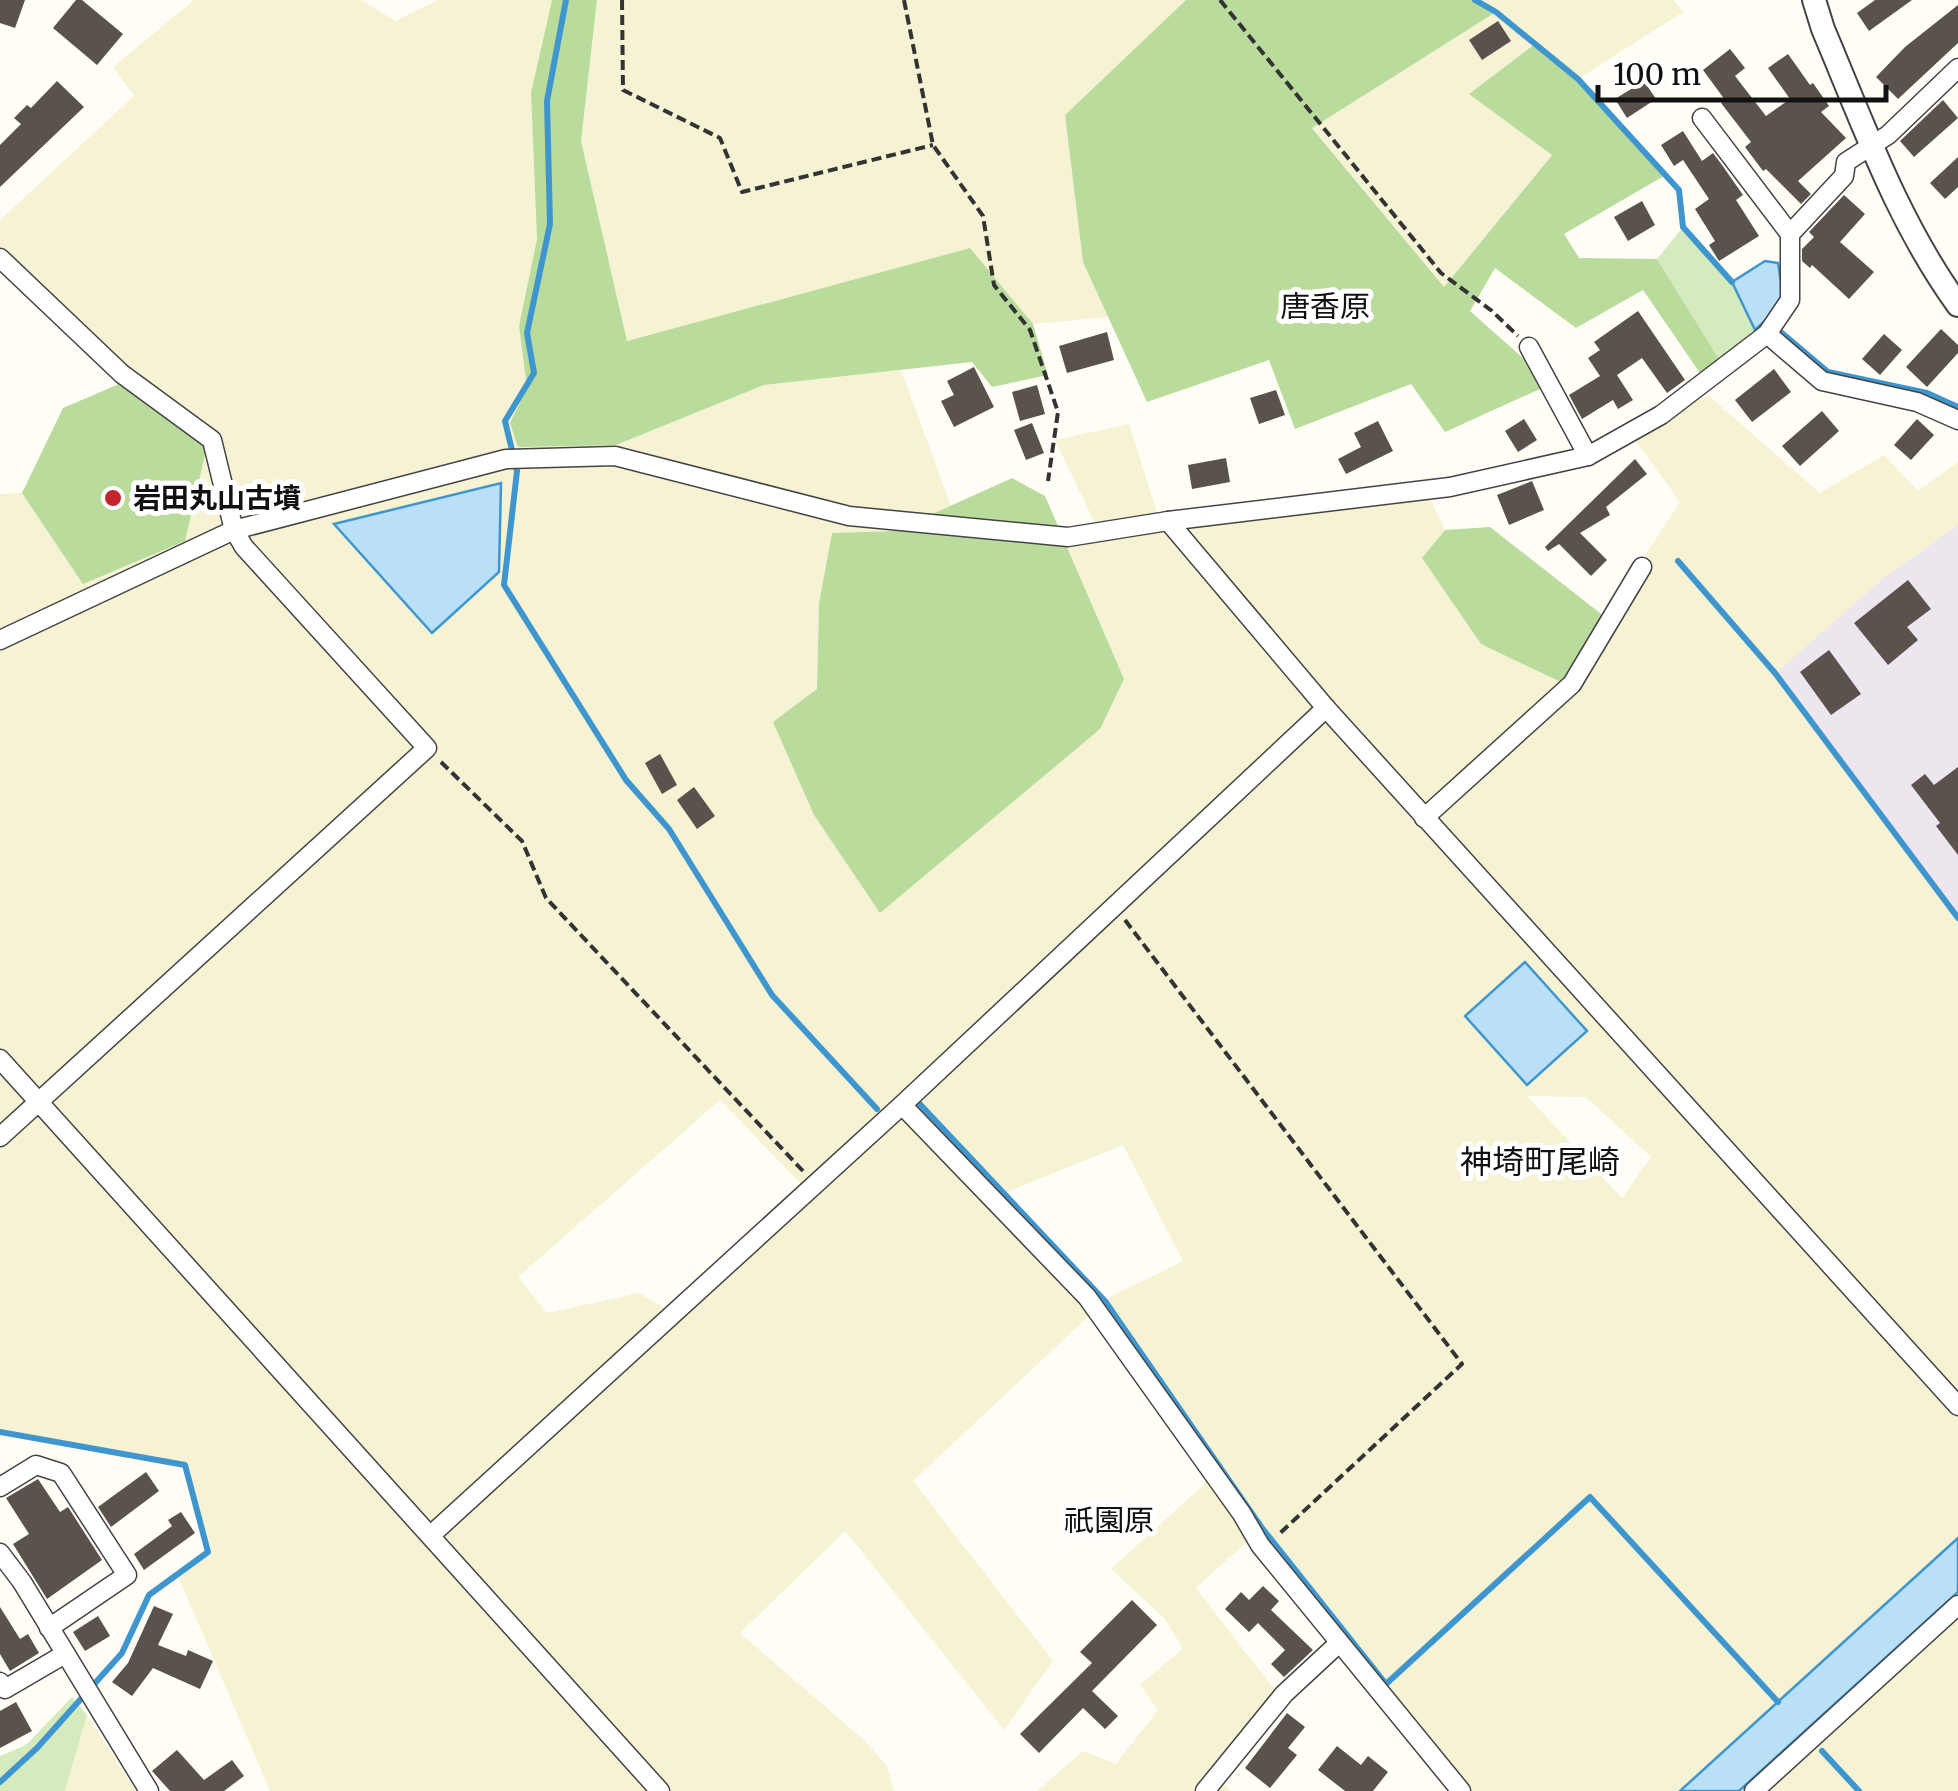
<svg xmlns="http://www.w3.org/2000/svg" width="1958" height="1791" viewBox="0 0 1958 1791" font-family="Merriweather,'Noto Sans JP',serif">
	<style>
		.industrial { fill: #eee6ef }
		.farmland { fill: #f6f3d4; fill-rule: evenodd }
		.green { fill: #d5ebbd }
		.forest { fill: #b9dc9c }
		.water { fill: #b9e0f7; stroke: #3f96cf; stroke-width: 2.5 }
		.lines { fill: none; stroke-linecap: round; stroke-linejoin: round }
		.stream { stroke: #3f96cf; stroke-width: 6 }
		.building { fill: #5a524d }
		.minor-casing { stroke: #444; stroke-width: 21 }
		.tertiary-casing { stroke: #444; stroke-width: 26 }
		.path { stroke: #333; stroke-width: 4; stroke-dasharray: 10 5; stroke-linecap: butt }
		.minor { stroke: #fff; stroke-width: 18 }
		.tertiary { stroke: #fff; stroke-width: 22 }
		.poi-dot { fill: #c4262e; stroke: #fff; stroke-width: 4 }
		.labels { text-anchor: middle; stroke-width: 10; stroke-linejoin: round; paint-order: stroke }
		.poi-label { font-size: 28px; font-weight: bold; fill: #111; stroke: #fff; text-anchor: start }
		.neighbourhood-label { font-size: 30px; fill: #111; stroke: #fff }
		.quarter-label { font-size: 32px; fill: #111; stroke: #fff }
	</style>
	<rect width="100%" height="100%" fill="#fffdf5"/>
	<polygon class="industrial" points="1958,525 1958,918 1775,673 1883,578"/>
	<g class="farmland">
		<path d="M194 0H362L395 21 438 0H552L531 93 537 239 519 326 527 388 510 423 616 445 764 385 901 370 951 506 895 531 832 533 819 603 817 689 1124 679 1067 546 1103 540 1055 440 1129 424 1162 528 1429 496 1445 530 1422 558 1562 683 1680 502 1633 437 1708 395 1820 493 1884 455 1918 491 1958 462V525L1883 578 1776 673 1958 918V1791H1470L1262 1528 1196 1588 1276 1692 1210 1768 1231 1791H1037L1083 1751 1116 1764 1158 1710 1140 1685 1183 1648 1164 1618 1111 1569 1221 1469 1105 1301 913 1481 1053 1661 1004 1730 845 1531 740 1633 864 1740 887 1766 894 1791H270L178 1576 208 1552 185 1465 0 1432V494L22 493 83 583 207 446 119 384 0 269V220L134 96 113 67ZM1527 1096 1586 1097 1651 1157 1622 1198ZM720 1100 803 1186 671 1312 639 1293 547 1313 518 1277ZM1123 1145 1183 1261 1104 1300 1002 1194Z"/>
		<polygon points="597,0 1186,0 1065,115 1083,261 1109,317 1033,324 970,248 626,341 581,141"/>
		<polygon points="1475,0 1674,0 1683,12 1578,79 1535,44 1470,93 1552,154 1444,287 1312,127 1495,13"/>
		<polygon points="87,1715 136,1791 65,1791"/>
	</g>
	<g class="green">
		<polygon points="1683,227 1732,282 1755,330 1719,359 1657,259"/>
		<polygon points="72,1697 87,1715 65,1791 0,1791 0,1756 26,1745"/>
	</g>
	<g class="forest">
		<polygon points="552,0 597,0 581,141 627,341 970,248 1033,324 1048,375 992,387 972,362 764,385 616,445 518,447 510,423 527,388 519,326 537,239 531,93"/>
		<polygon points="1186,0 1475,0 1496,12 1312,128 1444,287 1552,155 1469,94 1535,44 1578,79 1664,176 1564,234 1579,258 1657,259 1719,359 1700,373 1643,290 1576,328 1495,268 1470,311 1524,359 1542,388 1445,432 1411,384 1295,429 1269,360 1147,402 1083,262 1065,115"/>
		<polygon points="119,384 207,446 185,541 83,584 22,493 63,408"/>
		<polygon points="1012,478 1045,496 1124,679 1100,729 880,913 814,815 773,722 817,689 819,603 832,533 895,531"/>
		<polygon points="1490,527 1605,617 1563,683 1481,644 1422,558 1445,530"/>
	</g>
	<g class="water">
		<polygon points="1765,261 1778,263 1783,294 1766,320 1755,330 1732,282"/>
		<polygon points="501,483 499,572 432,633 334,524"/>
		<polygon points="1525,962 1587,1031 1527,1085 1465,1016"/>
		<polygon points="1958,1538 1958,1592 1739,1791 1680,1791"/>
	</g>
	<g class="lines">
		<g class="stream">
			<polyline points="566,0 547,101 550,224 527,333 534,373 505,421 517,471 504,585 626,780 669,829 772,995 877,1109"/>
			<polyline points="1475,0 1496,12 1578,79 1679,190 1683,227 1732,282"/>
			<polyline points="1782,333 1828,372 1927,393 1958,407"/>
			<polyline points="1678,561 1775,673 1958,918"/>
			<polyline points="916,1100 1105,1301 1262,1528 1386,1684 1590,1497 1778,1702"/>
			<polyline points="0,1432 185,1465 208,1552 149,1595 122,1653 37,1748 0,1782"/>
			<polyline points="1822,1751 1859,1791"/>
		</g>
	</g>
	<g class="building">
		<polygon points="0,0 25,0 15,28 0,23"/>
		<polygon points="76,0 82,0 123,34 97,65 53,28"/>
		<polygon points="1875,0 1912,0 1869,31 1857,13"/>
		<polygon points="1958,5 1958,43 1898,99 1876,77 1905,47"/>
		<polygon points="1498,21 1511,41 1482,60 1469,40"/>
		<polygon points="1730,49 1745,68 1735,76 1766,116 1790,99 1768,68 1788,54 1810,85 1813,83 1829,106 1821,112 1846,138 1798,181 1811,194 1801,204 1766,169 1763,171 1745,147 1751,142 1721,103 1725,100 1703,70"/>
		<polygon points="57,81 84,107 0,187 0,145 21,124 14,118 27,105 31,108"/>
		<polygon points="1644,81 1656,99 1627,118 1615,99"/>
		<polygon points="1943,100 1958,118 1914,157 1900,141"/>
		<polygon points="1683,131 1702,161 1713,153 1722,165 1743,195 1736,200 1759,236 1719,261 1709,245 1715,241 1695,209 1709,199 1683,160 1674,166 1661,145"/>
		<polygon points="1958,157 1958,187 1945,199 1930,183"/>
		<polygon points="1844,195 1865,214 1840,242 1874,272 1849,299 1812,265 1810,268 1802,261 1802,249 1814,237 1809,232"/>
		<polygon points="1642,201 1655,225 1628,241 1614,217"/>
		<polygon points="1638,311 1685,380 1667,393 1642,358 1617,375 1633,400 1618,409 1613,400 1582,419 1569,395 1600,376 1588,358 1600,350 1594,342"/>
		<polygon points="1941,329 1958,345 1958,353 1927,387 1906,367"/>
		<polygon points="1107,332 1114,360 1067,373 1059,346"/>
		<polygon points="1884,334 1902,350 1880,375 1862,359"/>
		<polygon points="974,367 994,407 954,427 941,401 954,395 947,381"/>
		<polygon points="1774,369 1791,392 1752,422 1735,400"/>
		<polygon points="1037,385 1045,414 1020,421 1012,392"/>
		<polygon points="1276,390 1285,415 1259,424 1250,398"/>
		<polygon points="1822,411 1839,431 1800,466 1782,446"/>
		<polygon points="1524,419 1537,440 1518,452 1505,431"/>
		<polygon points="1917,419 1934,435 1911,460 1894,445"/>
		<polygon points="1378,421 1393,451 1346,474 1338,459 1361,447 1354,433"/>
		<polygon points="1032,423 1044,453 1026,460 1014,430"/>
		<polygon points="1226,458 1230,482 1192,489 1188,465"/>
		<polygon points="1635,459 1647,474 1606,507 1610,515 1580,533 1607,560 1591,576 1559,544 1548,551 1545,547"/>
		<polygon points="1532,481 1544,510 1509,525 1497,495"/>
		<polygon points="1908,580 1931,609 1907,627 1918,640 1888,665 1854,623"/>
		<polygon points="1829,650 1861,694 1831,715 1800,672"/>
		<polygon points="660,754 677,785 662,794 645,763"/>
		<polygon points="1958,767 1958,855 1936,826 1940,823 1911,785 1925,774 1934,785"/>
		<polygon points="694,787 715,816 697,829 677,800"/>
		<polygon points="146,1472 159,1491 111,1527 98,1507"/>
		<polygon points="38,1479 60,1512 68,1507 102,1560 47,1599 13,1544 29,1534 6,1498"/>
		<polygon points="181,1512 195,1533 144,1570 134,1554 172,1526 168,1520"/>
		<polygon points="1263,1586 1279,1601 1271,1610 1313,1650 1284,1677 1271,1664 1285,1650 1258,1623 1249,1632 1225,1609 1241,1592 1249,1600"/>
		<polygon points="1132,1600 1157,1625 1092,1691 1118,1716 1105,1729 1083,1708 1039,1753 1020,1734 1092,1663 1080,1652"/>
		<polygon points="154,1606 173,1614 158,1645 186,1656 188,1650 213,1661 200,1689 153,1668 132,1696 112,1682 128,1663"/>
		<polygon points="0,1607 20,1639 28,1634 39,1653 10,1671 0,1654"/>
		<polygon points="98,1616 110,1636 85,1651 73,1632"/>
		<polygon points="16,1702 32,1731 0,1748 0,1711"/>
		<polygon points="1287,1713 1305,1727 1288,1748 1297,1755 1270,1788 1245,1768"/>
		<polygon points="1337,1746 1361,1765 1368,1756 1388,1772 1373,1791 1345,1791 1318,1770"/>
		<polygon points="177,1750 204,1780 232,1760 244,1776 224,1791 170,1791 152,1771"/>
	</g>
	<g class="lines">
		<defs>
			<g id="minor">
				<polyline points="1702,118 1790,234"/>
				<polyline points="0,258 122,374 212,440 234,530 244,547 427,748 0,1137"/>
				<polyline points="1767,334 1822,381 1917,402 1958,420"/>
				<polyline points="1529,347 1588,456"/>
				<polyline points="1168,521 1326,708 1958,1406"/>
				<polyline points="0,640 234,530 506,459 615,456 849,516 1068,537 1168,521 1450,487 1588,456 1661,415 1767,334 1790,300 1790,234 1844,176 1846,162 1888,135 1958,68"/>
				<polyline points="1424,818 1572,684 1642,567"/>
				<polyline points="0,1059 660,1791"/>
				<polyline points="902,1105 1087,1297 1242,1514 1260,1545 1461,1791"/>
				<polyline points="0,1487 36,1465 61,1473 127,1575 49,1628"/>
				<polyline points="431,1535 902,1105 1326,708"/>
				<polyline points="0,1553 22,1582 149,1791"/>
				<polyline points="0,1682 5,1689 65,1654"/>
				<polyline points="1205,1791 1284,1694 1339,1643"/>
				<polyline points="1754,1791 1958,1605"/>
			</g>
			<path id="tertiary" d="M1814 0 1823 29C1863 123 1897 221 1958 305"/>
		</defs>
		<use href="#minor" class="minor-casing"/>
		<use href="#tertiary" class="tertiary-casing"/>
		<g class="path">
			<polyline points="622,0 623,90 720,138 742,192 933,145"/>
			<polyline points="904,0 933,145 983,216 994,285 1030,330 1058,412 1048,481"/>
			<polyline points="1220,0 1441,273 1492,311 1518,336"/>
			<polyline points="441,762 522,841 546,898 803,1171"/>
			<polyline points="1125,920 1462,1364 1277,1536"/>
		</g>
		<use href="#minor" class="minor"/>
		<use href="#tertiary" class="tertiary"/>
	</g>
	<circle class="poi-dot" cx="113" cy="498" r="10"/>
	<g class="labels">
		<g class="poi-label">
			<text x="133" y="508">岩田丸山古墳</text>
		</g>
		<g class="neighbourhood-label">
			<text x="1325" y="317">唐香原</text>
			<text x="1109" y="1531">祇園原</text>
		</g>
		<g class="quarter-label">
			<text x="1540" y="1173">神埼町尾崎</text>
		</g>
	</g>
	<path d="M1598 85v15h288v-15" fill="none" stroke="#111111" stroke-width="5"/>
	<text x="1613" y="85" font-size="30" fill="#111111" stroke="#ffffff" stroke-width="8" paint-order="stroke">100 m</text>
</svg>
